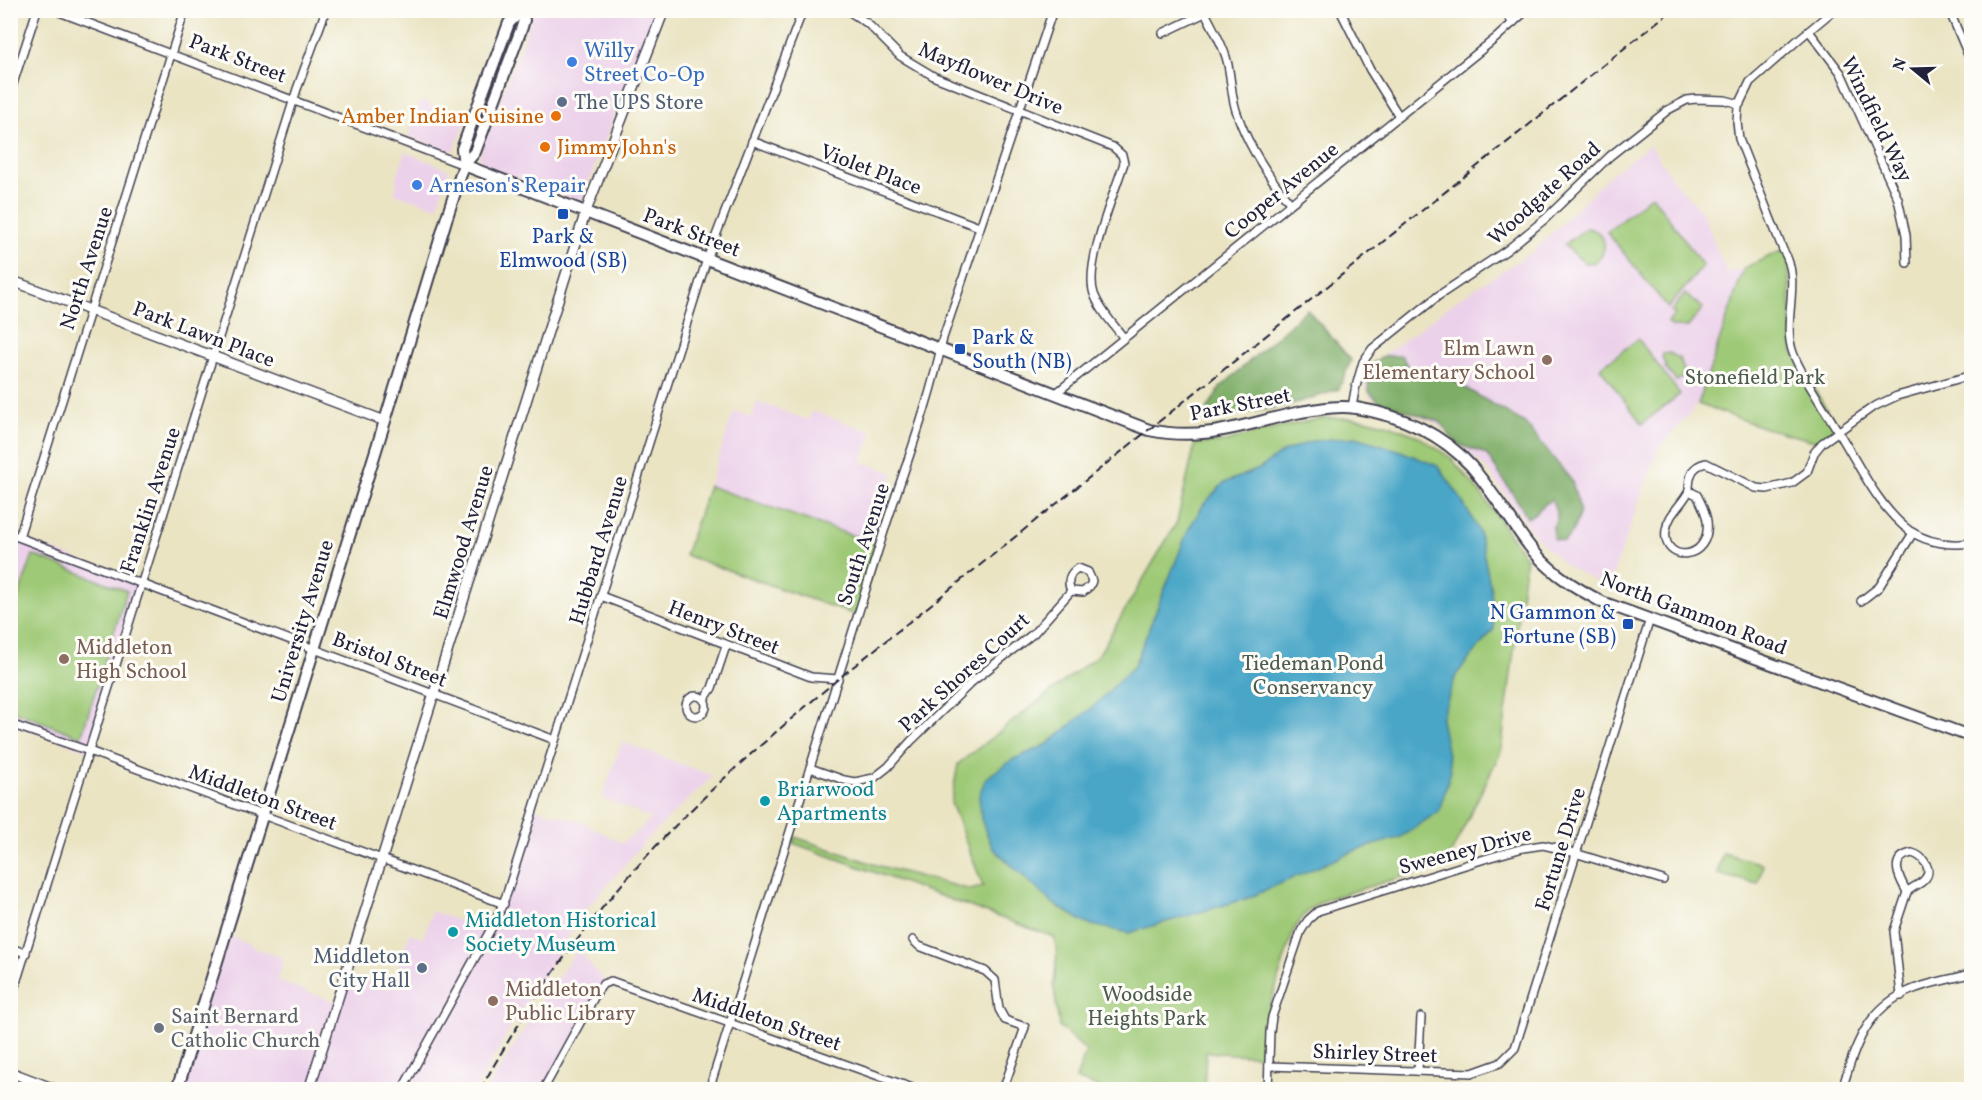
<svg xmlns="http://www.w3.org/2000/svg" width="1982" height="1100" viewBox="0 0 1982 1100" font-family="Vollkorn,serif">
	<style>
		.built { fill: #ecd1ea }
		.green { fill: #9ec976; stroke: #607658; stroke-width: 1.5 }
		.forest { fill: #7ead67; stroke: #506851; stroke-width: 1.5 }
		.water { fill: #48a6c7; stroke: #356481; stroke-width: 1.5 }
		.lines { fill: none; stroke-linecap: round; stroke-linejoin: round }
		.minor-casing { stroke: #403f4f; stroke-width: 10 }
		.tertiary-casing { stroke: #403f4f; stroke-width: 12 }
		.secondary-casing { stroke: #403f4f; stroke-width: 14 }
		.primary-casing { stroke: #403f4f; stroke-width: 14 }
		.minor { stroke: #fff; stroke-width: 7 }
		.tertiary { stroke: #fff; stroke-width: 9 }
		.secondary { stroke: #fff; stroke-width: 10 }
		.primary { stroke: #fff; stroke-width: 10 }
		.rail { stroke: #22223b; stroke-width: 2; stroke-dasharray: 9 4.5; stroke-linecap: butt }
		.shop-dot { fill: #3f7fe0; stroke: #fdfcf7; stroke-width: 2 }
		.service-dot { fill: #5c6f8a; stroke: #fdfcf7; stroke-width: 2 }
		.food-dot { fill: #e8710a; stroke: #fdfcf7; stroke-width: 2 }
		.transit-dot { fill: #1a4fb4; stroke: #fdfcf7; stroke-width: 2 }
		.education-dot { fill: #8d6e63; stroke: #fdfcf7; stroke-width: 2 }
		.culture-dot { fill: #0f9aa8; stroke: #fdfcf7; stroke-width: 2 }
		.worship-dot { fill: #6b7280; stroke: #fdfcf7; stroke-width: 2 }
		.labels { text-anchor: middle; stroke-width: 6; stroke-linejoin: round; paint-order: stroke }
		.shop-label { font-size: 21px; fill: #366cbe; stroke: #fdfcf7; text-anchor: start }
		.street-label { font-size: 21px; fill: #22223b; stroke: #fdfcf7 }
		.service-label { font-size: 21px; fill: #4e5e75; stroke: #fdfcf7; text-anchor: start }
		.food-label { font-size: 21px; fill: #c56008; stroke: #fdfcf7; text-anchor: end }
		.transit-label { font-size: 21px; fill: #164399; stroke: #fdfcf7 }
		.education-label { font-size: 21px; fill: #785e54; stroke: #fdfcf7; text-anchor: start }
		.park-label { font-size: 21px; fill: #4d5c50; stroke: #fdfcf7 }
		.culture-label { font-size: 21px; fill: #0d838f; stroke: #fdfcf7; text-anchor: start }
		.worship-label { font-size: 21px; fill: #5b616d; stroke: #fdfcf7; text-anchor: start }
	</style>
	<rect width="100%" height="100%" fill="#fdfcf7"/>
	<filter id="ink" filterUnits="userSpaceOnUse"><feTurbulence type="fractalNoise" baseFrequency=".0167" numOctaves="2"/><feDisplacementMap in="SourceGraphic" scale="12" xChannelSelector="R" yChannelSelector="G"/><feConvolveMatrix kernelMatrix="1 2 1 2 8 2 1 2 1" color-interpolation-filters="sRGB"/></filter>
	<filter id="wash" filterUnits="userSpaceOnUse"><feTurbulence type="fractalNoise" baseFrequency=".008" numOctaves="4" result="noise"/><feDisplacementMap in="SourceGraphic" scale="24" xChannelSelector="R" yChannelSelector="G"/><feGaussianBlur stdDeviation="1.35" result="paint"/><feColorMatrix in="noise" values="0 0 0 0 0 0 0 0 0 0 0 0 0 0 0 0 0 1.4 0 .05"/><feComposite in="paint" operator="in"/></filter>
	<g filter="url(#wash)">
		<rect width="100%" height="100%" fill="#eae4c3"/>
		<g class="built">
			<polygon points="534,11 655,11 582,199 578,201 484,165 480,160 480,153"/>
			<polygon points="421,101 468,118 454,150 446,151 408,136"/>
			<polygon points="1650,145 1677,185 1702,211 1727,273 1744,268 1698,404 1658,449 1608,588 1565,565 1537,538 1487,469 1437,424 1370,397 1363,378 1386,354 1457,300 1534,251 1610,175"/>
			<polygon points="405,152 448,169 448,174 437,207 394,193 398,183 395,182"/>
			<polygon points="757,402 808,420 812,411 872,432 862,462 893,473 871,542 709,486 734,411 752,417"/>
			<polygon points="10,534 141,583 89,751 11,724"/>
			<polygon points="622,742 713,776 648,838 587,908 519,1013 476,1089 177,1090 225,934 252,945 253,948 284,958 277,981 336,1002 346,974 390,989 410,933 423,938 432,911 489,932 497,918 534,808 582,822 622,843 638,831 651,818 602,798"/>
			<polygon points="578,949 606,983 543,1089 487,1090 539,1004"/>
		</g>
		<g class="green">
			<polygon points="1652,195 1703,266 1668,308 1607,232"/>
			<path d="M1586 228C1603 230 1609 244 1600 258L1593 263H1585L1564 245Z"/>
			<polygon points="1783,250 1788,257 1793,352 1839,431 1822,443 1765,428 1698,404 1744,268"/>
			<polygon points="1685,294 1703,308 1688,327 1673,327 1668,323 1675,314 1671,311"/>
			<polygon points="1638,339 1680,394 1642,424 1600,368"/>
			<polygon points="1669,353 1679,358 1685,373 1685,375 1676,381 1665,367 1665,363 1662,358 1663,354"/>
			<path d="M1322 418H1352L1369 420 1389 425 1418 436 1451 458 1482 495 1526 558 1501 751 1446 864 1327 899C1311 907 1301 916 1293 932L1263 1028 1261 1056 1206 1052 1204 1089H1103L1076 1079 1086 1051 1059 1026 1054 987 1057 951 1054 937 793 843 795 837 876 865 971 890 983 886 951 803 958 764 1099 654 1177 522 1195 444 1226 442 1256 433Z"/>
			<polygon points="709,486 880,545 858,616 685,555"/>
			<polygon points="33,555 127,591 81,737 11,710 11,617"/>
			<polygon points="1723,853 1763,864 1758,884 1717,874"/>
		</g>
		<g class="forest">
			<path d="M1307 309 1351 360 1339 389C1296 405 1250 415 1203 416L1220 388Z"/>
			<path d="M1385 356H1402L1410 371 1418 378 1428 373 1445 376 1525 423 1572 481 1580 512 1572 533 1564 542 1554 539 1552 530 1557 516 1552 499C1543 505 1537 513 1527 518L1519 503 1486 454 1460 445 1452 438 1440 422 1380 402 1369 392C1367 377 1367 361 1385 356Z"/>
		</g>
		<polygon class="water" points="1356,437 1398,450 1438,466 1458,494 1479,531 1491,589 1494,629 1456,675 1441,719 1451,771 1439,811 1401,837 1354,851 1248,898 1129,933 1087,924 1052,903 992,847 981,819 979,795 986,778 1014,759 1046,745 1094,706 1134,666 1189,528 1204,504 1224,483 1259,469 1283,452 1312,441"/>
	</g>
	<g filter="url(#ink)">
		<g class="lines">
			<defs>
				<g id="minor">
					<polyline points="54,10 464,165"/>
					<path d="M847 10 867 23 900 56 935 77 1113 147 1122 155 1124 163C1114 194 1084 265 1094 294 1100 310 1113 324 1123 337"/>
					<path d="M1204 10C1211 25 1221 41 1226 57 1232 76 1230 97 1238 116 1249 148 1269 177 1290 203"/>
					<polyline points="1340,10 1370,70 1399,116"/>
					<polyline points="1503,10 1513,23"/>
					<path d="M1834 10 1799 39 1750 82 1738 107 1737 122 1739 139 1783 250C1803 280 1781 320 1793 353 1803 379 1822 404 1836 428 1857 461 1878 508 1910 531 1928 543 1951 546 1972 543"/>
					<polyline points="1949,10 1972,64"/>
					<polyline points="1809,31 1841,73 1898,199 1906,235 1907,263"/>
					<polyline points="1163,33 1205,13"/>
					<polyline points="10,93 37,10"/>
					<polyline points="752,141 979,227"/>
					<polyline points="1055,394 1496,38 1527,10"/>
					<polyline points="1352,407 1355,390 1363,362 1372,349 1438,296 1507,250 1545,219 1610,156 1668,110 1687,100 1696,99 1725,100 1740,104"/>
					<path d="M1689 491C1689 477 1691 466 1706 463L1756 488 1767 489 1792 483 1807 472 1814 453 1822 443 1873 407 1897 396 1972 375"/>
					<path d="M1689 491 1697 495C1701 503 1706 512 1707 521 1712 562 1661 564 1666 530 1668 514 1682 505 1689 491Z"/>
					<polyline points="10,534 555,740"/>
					<polyline points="19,537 185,10"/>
					<path d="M1078 568 1088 572 1092 581 1090 586 1083 592 1071 591C1067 582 1069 573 1078 568Z"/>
					<polyline points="601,596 811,677 838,679"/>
					<polyline points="1861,601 1879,587 1913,533"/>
					<circle cx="696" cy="706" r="10"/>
					<polyline points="704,700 712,688 726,646"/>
					<polyline points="10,724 89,751 504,904"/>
					<polyline points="810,768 844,780 855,782 874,778 888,767 911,741 973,681 1034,633 1071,591"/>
					<path d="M1912 853C1923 856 1934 870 1924 880 1919 885 1912 887 1907 892 1899 878 1888 858 1912 853Z"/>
					<polyline points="913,940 919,946 985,971 995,980 999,1009 1005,1020 1025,1027 1003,1090"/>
					<polyline points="10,948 26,953"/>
					<polyline points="1901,996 1894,931 1907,892"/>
					<polyline points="10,1002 297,89 326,10"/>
					<polyline points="1269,1066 1472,1073 1500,1063 1515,1048 1650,619"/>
					<polyline points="1418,1071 1421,1017"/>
					<polyline points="402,1090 497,918 507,893 707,259 803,10"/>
					<polyline points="543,1090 597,992 603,984 611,981 918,1090"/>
					<path d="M709 1090 886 525C906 464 930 402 943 338L1053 10"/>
					<polyline points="1268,1090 1270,1032 1272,1017 1301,931 1308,920 1318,911 1491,857 1523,848 1543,845 1565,850 1663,880"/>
					<path d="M1842 1090C1854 1048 1866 1009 1909 991 1929 982 1951 980 1972 973"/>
				</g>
				<g id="tertiary">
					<polyline points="10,280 385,421"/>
					<polyline points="10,1072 57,1090"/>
					<polyline points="309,1090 586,211 664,10"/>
				</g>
				<path id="secondary" d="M464 165 1149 430C1207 442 1246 423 1301 412 1319 409 1338 405 1356 408 1399 415 1441 433 1471 466 1484 481 1495 498 1507 514 1516 527 1525 542 1536 554 1554 575 1578 589 1602 602L1972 737"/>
				<g id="primary">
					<polyline points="464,165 462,149 473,119 509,23 522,10"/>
					<polyline points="177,1090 385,421 446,220 464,165 475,152 522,27 524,20 521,11"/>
				</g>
			</defs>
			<use href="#minor" class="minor-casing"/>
			<use href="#tertiary" class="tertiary-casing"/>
			<use href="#secondary" class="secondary-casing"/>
			<use href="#primary" class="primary-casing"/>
			<use href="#minor" class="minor"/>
			<use href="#tertiary" class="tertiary"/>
			<use href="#secondary" class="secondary"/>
			<use href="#primary" class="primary"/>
			<path class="rail" d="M480 1090C535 990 604 897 685 816 733 768 785 724 838 679L1672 10"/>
		</g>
	</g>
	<g class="shop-dot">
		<circle cx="572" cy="62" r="6"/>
		<circle cx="417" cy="185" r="6"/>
	</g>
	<g class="service-dot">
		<circle cx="562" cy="102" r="6"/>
		<circle cx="422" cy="968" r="6"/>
	</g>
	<g class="food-dot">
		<circle cx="556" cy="116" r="6"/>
		<circle cx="545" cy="147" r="6"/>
	</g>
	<g class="transit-dot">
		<rect x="557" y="208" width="12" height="12" rx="3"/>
		<rect x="954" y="343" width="12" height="12" rx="3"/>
		<rect x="1622" y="618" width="12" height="12" rx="3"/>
	</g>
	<g class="education-dot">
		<circle cx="1547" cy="360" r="6"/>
		<circle cx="64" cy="659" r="6"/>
		<circle cx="493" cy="1001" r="6"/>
	</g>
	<g class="culture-dot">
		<circle cx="765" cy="801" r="6"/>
		<circle cx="453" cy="932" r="6"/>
	</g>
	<circle class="worship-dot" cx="159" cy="1028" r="6"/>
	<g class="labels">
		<g class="shop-label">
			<text x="584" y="57">Willy<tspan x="584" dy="24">Street Co-Op</tspan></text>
			<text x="429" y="192">Arneson's Repair</text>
		</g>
		<g class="street-label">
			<text transform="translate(238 58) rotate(21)" y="7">Park Street</text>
			<text transform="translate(991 78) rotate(23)" y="7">Mayflower Drive</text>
			<text transform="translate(1877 119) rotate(64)" y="7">Windfield Way</text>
			<text transform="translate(871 169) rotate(21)" y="7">Violet Place</text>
			<text transform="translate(1281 190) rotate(-39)" y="7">Cooper Avenue</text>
			<text transform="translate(1544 193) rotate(-42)" y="7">Woodgate Road</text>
			<text transform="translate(692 232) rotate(21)" y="7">Park Street</text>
			<text transform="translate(86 268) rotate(-72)" y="7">North Avenue</text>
			<text transform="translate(204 334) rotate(21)" y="7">Park Lawn Place</text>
			<text transform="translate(1240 404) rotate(-11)" y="7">Park Street</text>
			<text transform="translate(150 500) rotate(-72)" y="7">Franklin Avenue</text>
			<text transform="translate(463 542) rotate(-73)" y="7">Elmwood Avenue</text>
			<text transform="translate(863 544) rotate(-72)" y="7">South Avenue</text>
			<text transform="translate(598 550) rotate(-73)" y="7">Hubbard Avenue</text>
			<text transform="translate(1694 613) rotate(21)" y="7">North Gammon Road</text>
			<text transform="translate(302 621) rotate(-73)" y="7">University Avenue</text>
			<text transform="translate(724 627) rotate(21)" y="7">Henry Street</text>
			<text transform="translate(390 659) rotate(21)" y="7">Bristol Street</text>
			<text transform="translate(964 672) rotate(-42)" y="7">Park Shores Court</text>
			<text transform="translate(263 797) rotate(20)" y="7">Middleton Street</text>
			<text transform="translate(1560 849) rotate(-73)" y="7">Fortune Drive</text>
			<text transform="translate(1465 850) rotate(-15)" y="7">Sweeney Drive</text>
			<text transform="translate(767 1019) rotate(19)" y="7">Middleton Street</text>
			<text transform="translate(1375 1053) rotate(2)" y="7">Shirley Street</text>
		</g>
		<g class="service-label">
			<text x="574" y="109">The UPS Store</text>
			<text x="410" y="963" text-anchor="end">Middleton<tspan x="410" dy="24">City Hall</tspan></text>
		</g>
		<g class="food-label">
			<text x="544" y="123">Amber Indian Cuisine</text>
			<text x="557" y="154" text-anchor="start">Jimmy John's</text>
		</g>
		<g class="transit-label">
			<text x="563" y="243">Park &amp;<tspan x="563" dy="24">Elmwood (SB)</tspan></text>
			<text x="972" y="344" text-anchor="start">Park &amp;<tspan x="972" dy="24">South (NB)</tspan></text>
			<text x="1616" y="619" text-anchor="end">N Gammon &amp;<tspan x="1616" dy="24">Fortune (SB)</tspan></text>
		</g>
		<g class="education-label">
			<text x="1535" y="355" text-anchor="end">Elm Lawn<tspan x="1535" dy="24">Elementary School</tspan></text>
			<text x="76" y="654">Middleton<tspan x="76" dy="24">High School</tspan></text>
			<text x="505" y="996">Middleton<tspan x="505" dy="24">Public Library</tspan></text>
		</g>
		<g class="park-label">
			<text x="1755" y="384">Stonefield Park</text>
			<text x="1313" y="670">Tiedeman Pond<tspan x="1313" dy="24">Conservancy</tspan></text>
			<text x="1147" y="1001">Woodside<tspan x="1147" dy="24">Heights Park</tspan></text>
		</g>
		<g class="culture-label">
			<text x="777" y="796">Briarwood<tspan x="777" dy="24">Apartments</tspan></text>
			<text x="465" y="927">Middleton Historical<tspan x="465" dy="24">Society Museum</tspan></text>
		</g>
		<g class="worship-label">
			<text x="171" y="1023">Saint Bernard<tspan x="171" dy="24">Catholic Church</tspan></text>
		</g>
	</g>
	<rect width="1982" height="1100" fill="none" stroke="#fdfcf7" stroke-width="36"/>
	<g transform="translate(1913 69) rotate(289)" stroke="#fdfcf7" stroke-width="4.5" paint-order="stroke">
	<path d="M0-4.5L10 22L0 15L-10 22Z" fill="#22223b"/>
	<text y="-9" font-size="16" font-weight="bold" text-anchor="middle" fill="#22223b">N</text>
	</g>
</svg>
